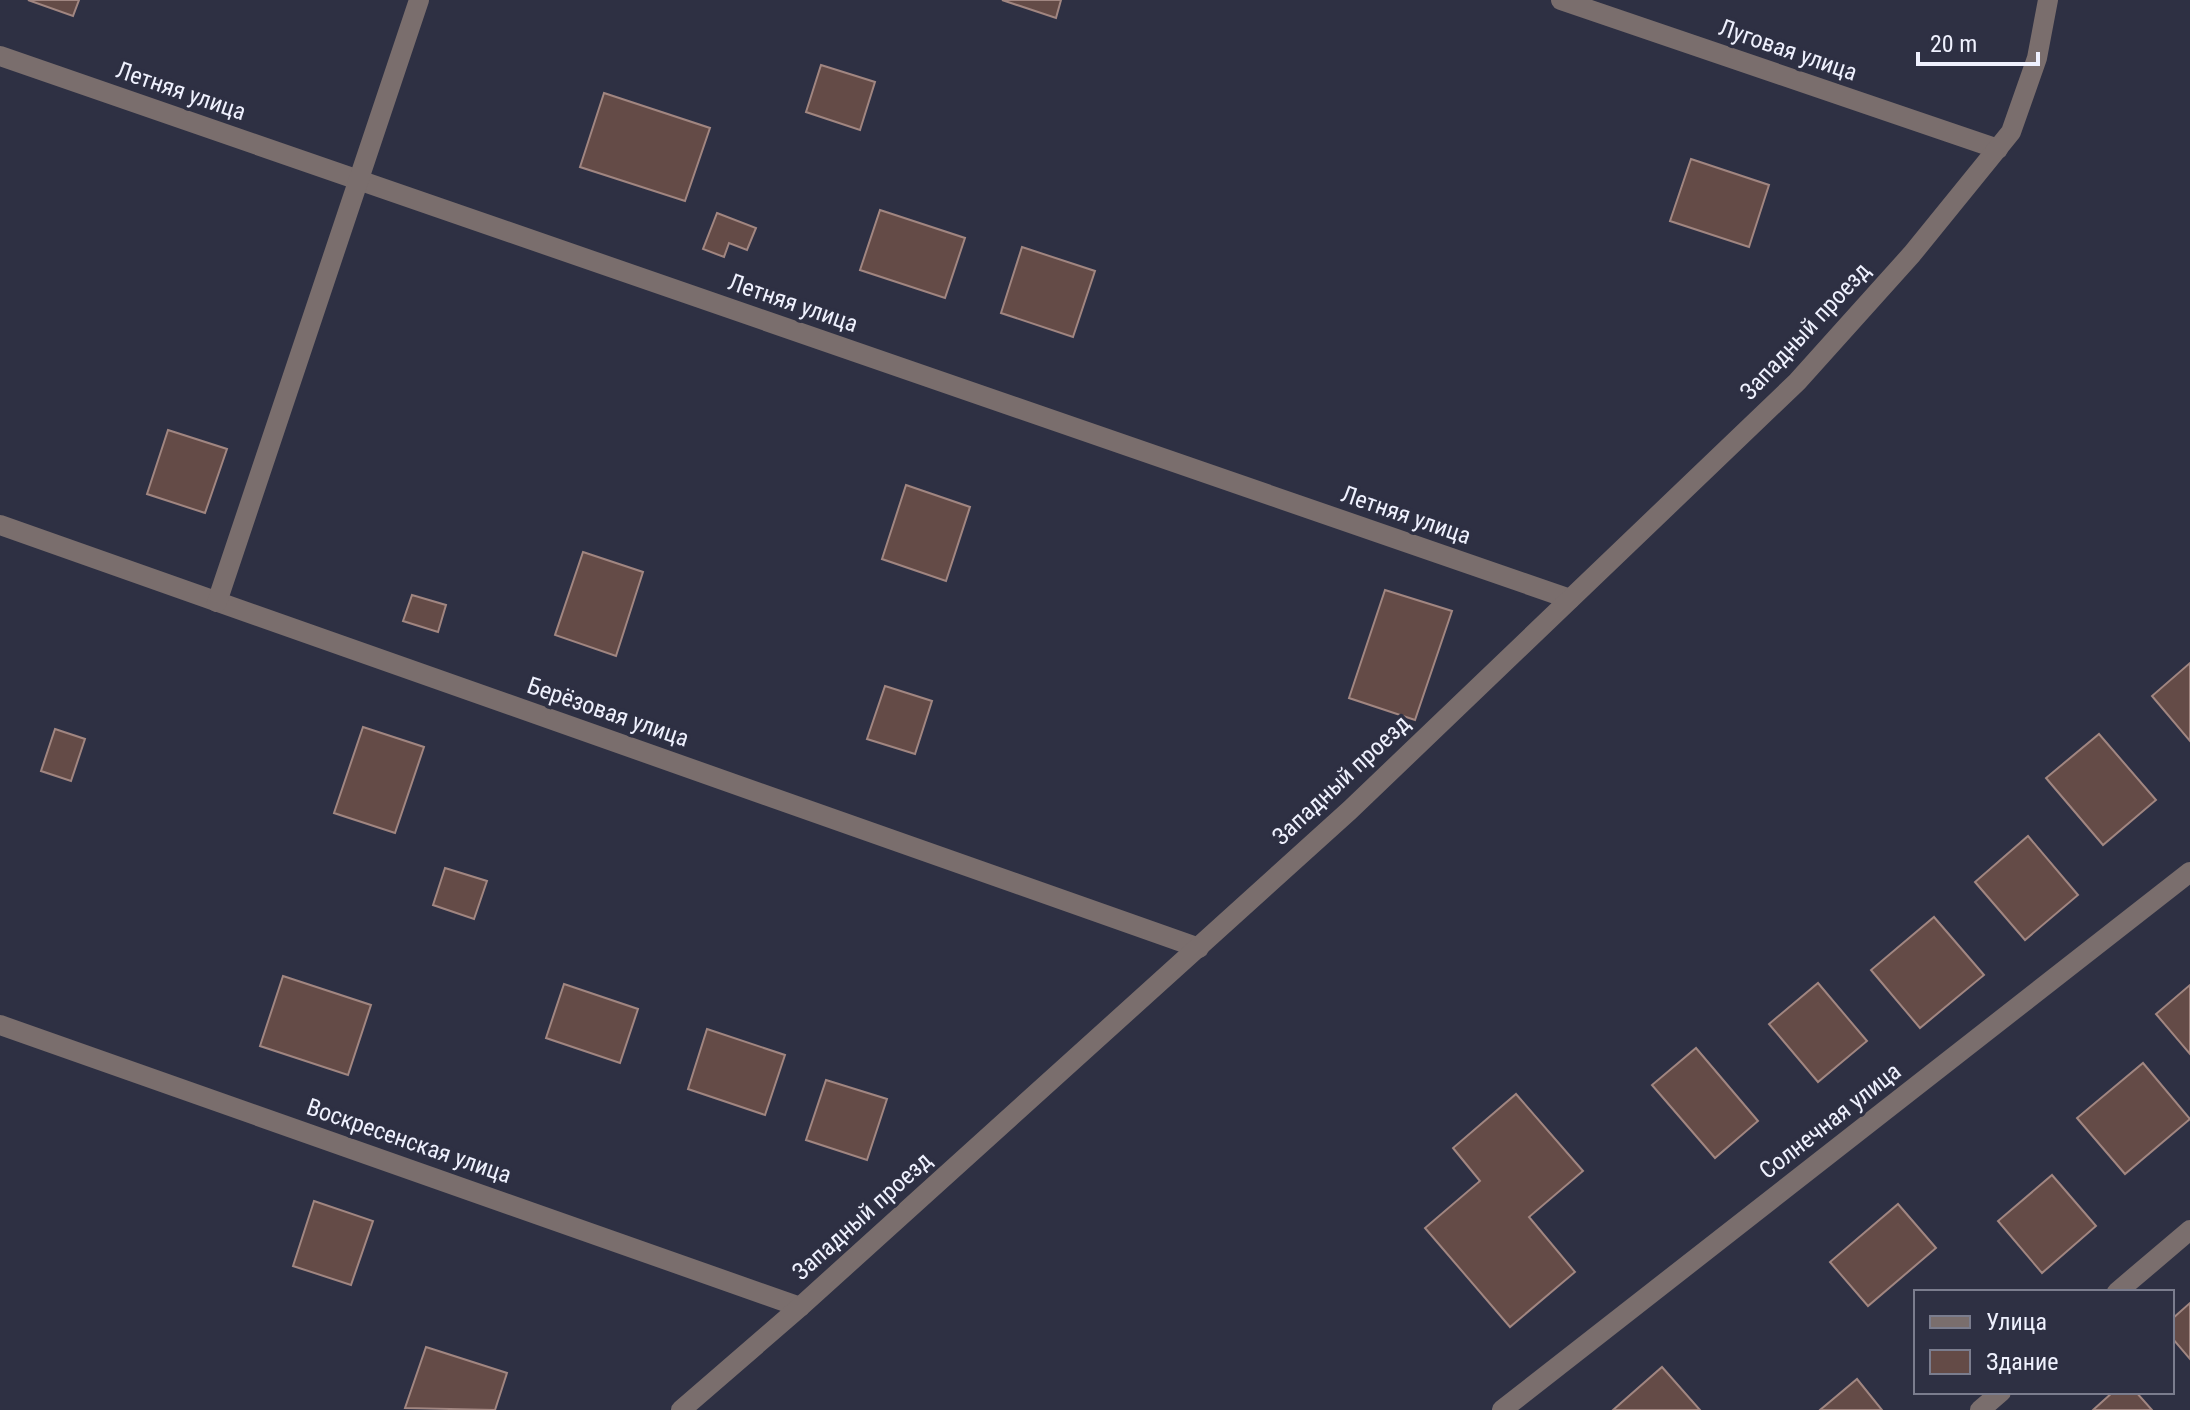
<svg xmlns="http://www.w3.org/2000/svg" width="2190" height="1410" viewBox="0 0 2190 1410" font-family="'Roboto Condensed',sans-serif">
	<style>
		.building { fill: #644b47; stroke: #a18681; stroke-width: 2 }
		.lines { fill: none; stroke-linecap: round; stroke-linejoin: round }
		.minor { stroke: #7a6e6d; stroke-width: 20 }
		.labels { text-anchor: middle; stroke-width: 7; stroke-linejoin: round; paint-order: stroke }
		.street-label { font-size: 24px; fill: #eff1fe; stroke: #2e3043 }
	</style>
	<rect width="100%" height="100%" fill="#2e3043"/>
	<g class="building">
		<polygon points="28,0 79,0 73,16"/>
		<polygon points="1002,0 1061,0 1056,18"/>
		<polygon points="821,65 875,82 860,130 806,112"/>
		<polygon points="604,93 710,128 685,201 580,167"/>
		<polygon points="1691,159 1769,185 1749,247 1670,221"/>
		<polygon points="880,210 965,238 945,298 860,270"/>
		<polygon points="717,213 756,228 747,250 729,243 724,257 703,249"/>
		<polygon points="1022,247 1095,271 1073,337 1001,313"/>
		<polygon points="168,430 227,449 205,513 147,494"/>
		<polygon points="906,485 970,507 946,581 882,559"/>
		<polygon points="583,552 643,572 616,656 555,635"/>
		<polygon points="1385,590 1452,611 1415,720 1349,698"/>
		<polygon points="412,595 446,605 438,632 403,621"/>
		<polygon points="2190,663 2190,741 2152,696"/>
		<polygon points="885,686 932,701 915,754 867,739"/>
		<polygon points="363,727 424,747 395,833 334,813"/>
		<polygon points="55,729 85,739 71,781 41,771"/>
		<polygon points="2099,734 2156,800 2103,845 2046,778"/>
		<polygon points="2028,836 2078,895 2025,940 1975,882"/>
		<polygon points="445,868 487,881 474,919 433,905"/>
		<polygon points="1934,917 1984,975 1920,1028 1871,970"/>
		<polygon points="283,976 371,1005 348,1075 260,1046"/>
		<polygon points="1818,983 1867,1041 1818,1082 1769,1024"/>
		<polygon points="564,984 638,1009 620,1063 546,1038"/>
		<polygon points="2190,985 2190,1054 2156,1014"/>
		<polygon points="707,1029 785,1055 765,1115 688,1089"/>
		<polygon points="1696,1048 1758,1121 1715,1158 1652,1085"/>
		<polygon points="2143,1063 2190,1119 2125,1174 2077,1118"/>
		<polygon points="826,1080 887,1099 867,1160 806,1140"/>
		<polygon points="1516,1094 1583,1171 1529,1217 1575,1272 1510,1327 1425,1228 1480,1181 1453,1148"/>
		<polygon points="2052,1175 2096,1226 2042,1273 1998,1221"/>
		<polygon points="314,1201 373,1221 351,1285 293,1266"/>
		<polygon points="1898,1204 1936,1248 1868,1306 1830,1262"/>
		<polygon points="2190,1303 2190,1359 2172,1338 2172,1319"/>
		<polygon points="426,1347 507,1373 495,1410 405,1408"/>
		<polygon points="1662,1367 1700,1410 1613,1410"/>
		<polygon points="1857,1379 1882,1410 1820,1410"/>
		<polygon points="2113,1392 2136,1392 2152,1410 2093,1410"/>
	</g>
	<g class="lines">
		<g class="minor">
			<polyline points="1561,0 1998,149"/>
			<polyline points="0,56 1570,599"/>
			<polyline points="0,525 1199,948"/>
			<polyline points="217,602 419,0"/>
			<polyline points="0,1025 800,1307"/>
			<polyline points="2117,1292 2190,1230"/>
			<polyline points="681,1410 800,1307 1350,810 1797,382 1912,254 2011,132 2037,58 2048,0"/>
			<polyline points="1502,1410 2190,872"/>
			<polyline points="1980,1410 2001,1392"/>
		</g>
	</g>
	<g class="labels">
		<g class="street-label">
			<text transform="translate(1788 50) rotate(19)" y="8">Луговая улица</text>
			<text transform="translate(181 91) rotate(19)" y="8">Летняя улица</text>
			<text transform="translate(793 303) rotate(19)" y="8">Летняя улица</text>
			<text transform="translate(1805 331) rotate(-47)" y="8">Западный проезд</text>
			<text transform="translate(1406 515) rotate(19)" y="8">Летняя улица</text>
			<text transform="translate(608 712) rotate(19)" y="8">Берёзовая улица</text>
			<text transform="translate(1341 780) rotate(-43)" y="8">Западный проезд</text>
			<text transform="translate(1830 1121) rotate(-38)" y="8">Солнечная улица</text>
			<text transform="translate(409 1141) rotate(19)" y="8">Воскресенская улица</text>
			<text transform="translate(862 1216) rotate(-42)" y="8">Западный проезд</text>
		</g>
	</g>
	<rect x="1914" y="1290" width="260" height="104" fill="#2e3043" stroke="#7b7d8e" stroke-width="2"/>
	<rect x="1930" y="1316" width="40" height="12" fill="#7a6e6d" stroke="#7b7d8e" stroke-width="2"/>
	<text x="1986" y="1330" font-size="24" fill="#eff1fe">Улица</text>
	<rect x="1930" y="1350" width="40" height="24" fill="#644b47" stroke="#7b7d8e" stroke-width="2"/>
	<text x="1986" y="1370" font-size="24" fill="#eff1fe">Здание</text>
	<path d="M1918 52v12h120v-12" fill="none" stroke="#eff1fe" stroke-width="4"/>
	<text x="1930" y="52" font-size="24" fill="#eff1fe" stroke="#2e3043" stroke-width="6" paint-order="stroke">20 m</text>
</svg>
